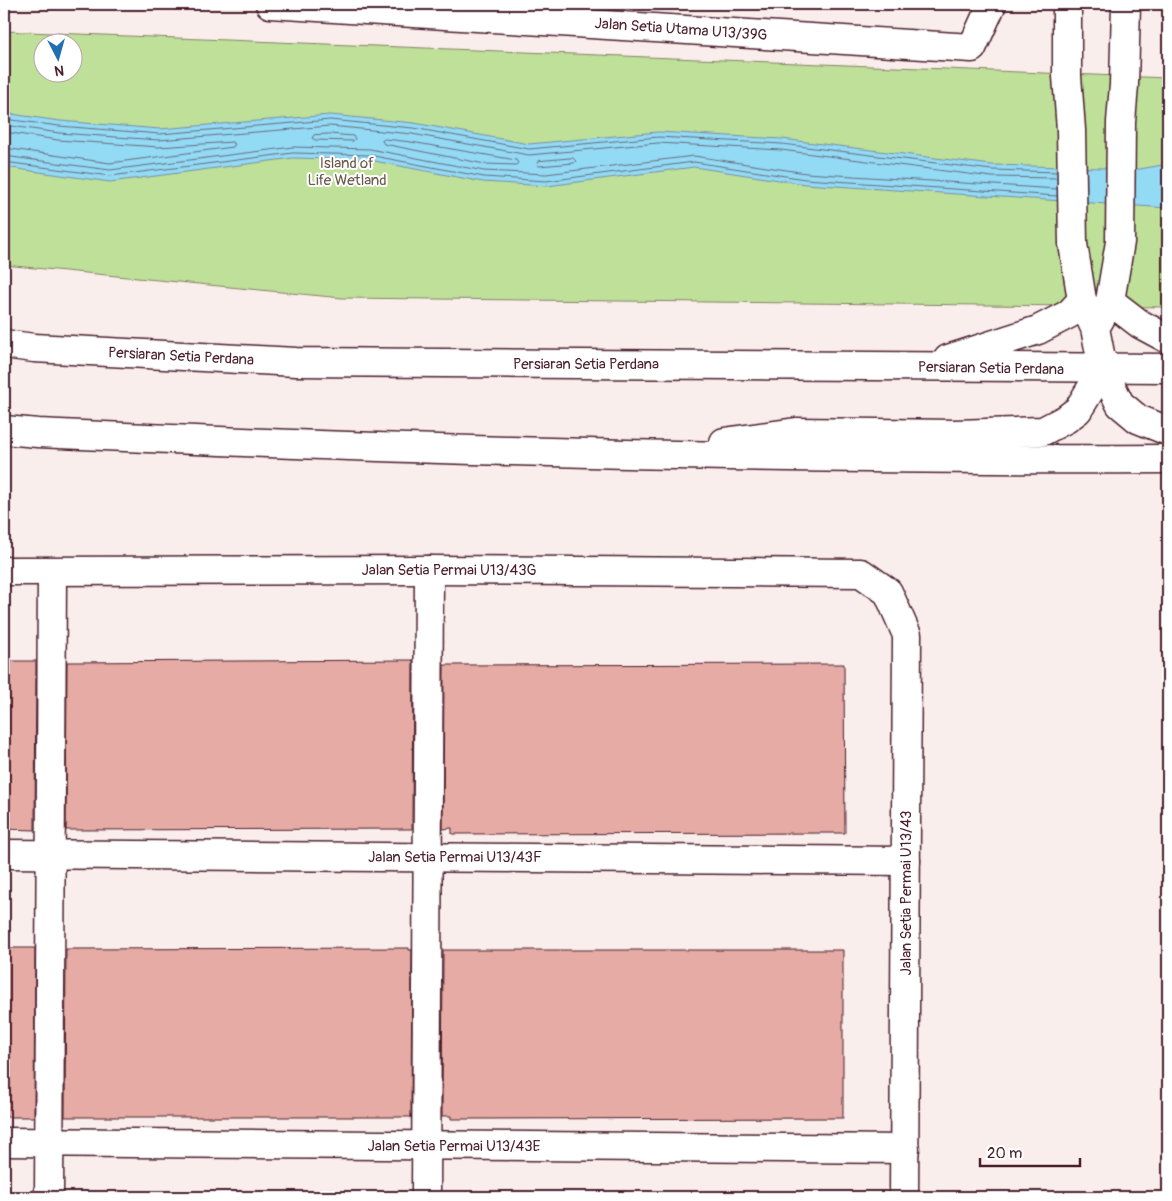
<svg xmlns="http://www.w3.org/2000/svg" width="1172" height="1201" viewBox="0 0 1172 1201" font-family="Pangolin,sans-serif">
	<style>
		.green { fill: #bee099; stroke: #848062; fill-rule: evenodd }
		.water { fill: #93daf5; stroke: #768fa4 }
		.lines { fill: none; stroke-linecap: round; stroke-linejoin: round }
		.shore { stroke: #676a7c; stroke-width: 1 }
		.building { fill: #e5aba4; stroke: #4a1f2b }
		.minor-casing { stroke: #4a1f2b; stroke-width: 31 }
		.major-casing { stroke: #4a1f2b; stroke-width: 31 }
		.minor { stroke: #fff; stroke-width: 28 }
		.major { stroke: #fff; stroke-width: 28 }
		.labels { text-anchor: middle; stroke-width: 4; stroke-linejoin: round; paint-order: stroke }
		.street-label { font-size: 15px; fill: #4a1f2b; stroke: #fff }
		.park-label { font-size: 15px; fill: #6d594c; stroke: #fff }
	</style>
	<rect width="100%" height="100%" fill="#faeeed"/>
	<filter id="ink" filterUnits="userSpaceOnUse"><feTurbulence type="fractalNoise" baseFrequency=".02" numOctaves="2"/><feDisplacementMap in="SourceGraphic" scale="10" xChannelSelector="R" yChannelSelector="G"/><feConvolveMatrix kernelMatrix="1 2 1 2 8 2 1 2 1" color-interpolation-filters="sRGB"/></filter>
	<g filter="url(#ink)">
		<path class="green" d="M4 31 1168 78V307L342 298 4 265ZM42 42H72V72H42Z"/>
		<polygon class="water" points="4,113 60,121 160,129 330,115 414,123 529,144 658,132 782,139 992,165 1140,169 1168,164 1168,208 805,184 694,167 547,186 483,182 369,160 293,158 110,182 4,167"/>
		<g class="lines">
			<g class="shore">
				<polyline points="4,119 59,126 160,134 330,120 413,128 529,149 658,137 782,144 992,170 1057,172"/>
				<polyline points="4,125 59,133 159,140 330,126 412,134 529,155 658,143 781,150 992,177 1057,178"/>
				<polyline points="4,132 58,140 159,147 232,142 235,144 233,147 110,163 4,148"/>
				<polygon points="330,134 353,136 355,139 353,141 315,140 312,138 314,135"/>
				<polygon points="385,139 411,142 516,160 518,163 516,165 485,164 384,144 382,141"/>
				<polyline points="4,156 110,170 293,147 370,149 484,171 546,174 694,156 806,173 1057,189"/>
				<polygon points="573,158 576,161 574,163 539,166 537,164 539,161"/>
				<polyline points="4,162 110,176 293,153 369,155 484,177 546,181 694,162 805,179 1057,196"/>
			</g>
		</g>
		<g class="building">
			<polygon points="413,660 412,829 66,830 67,662"/>
			<polygon points="4,661 36,661 35,830 4,829"/>
			<polygon points="844,664 845,833 452,834 452,828 443,829 444,665"/>
			<polygon points="4,948 35,948 34,1117 4,1117"/>
			<polygon points="409,948 409,950 412,950 411,1117 65,1117 66,949"/>
			<polygon points="443,950 843,950 843,1118 481,1119 451,1119 451,1116 442,1116"/>
		</g>
		<g class="lines">
			<defs>
				<g id="minor">
					<polyline points="270,4 972,48 992,4"/>
					<polyline points="1067,4 1067,76 1071,130 1073,244 1082,300 1095,328 1103,369"/>
					<polyline points="1099,321 1110,301 1120,242 1121,122 1124,85 1126,4"/>
					<polyline points="4,571 429,570 861,573 888,592 907,635 904,1197"/>
					<polyline points="4,854 906,861"/>
					<polyline points="4,1142 905,1149"/>
					<polyline points="49,1197 52,572"/>
					<polyline points="426,1197 429,570"/>
				</g>
				<g id="major">
					<polyline points="1110,301 1140,324 1168,339"/>
					<polyline points="4,344 34,348 296,362 1168,368"/>
					<polyline points="948,359 1038,330 1069,314 1082,300"/>
					<polyline points="1103,369 1120,404 1138,419 1168,431"/>
					<path d="M4 430 38 433C414 451 791 461 1168 459"/>
					<polyline points="724,442 796,432 955,434 1043,431 1066,419 1078,410 1103,369"/>
				</g>
			</defs>
			<use href="#minor" class="minor-casing"/>
			<use href="#major" class="major-casing"/>
			<use href="#minor" class="minor"/>
			<use href="#major" class="major"/>
		</g>
	</g>
	<g class="labels">
		<g class="street-label">
			<text transform="translate(681 29) rotate(4)" y="5">Jalan Setia Utama U13/39G</text>
			<text transform="translate(181 356) rotate(3)" y="5">Persiaran Setia Perdana</text>
			<text x="586" y="369">Persiaran Setia Perdana</text>
			<text transform="translate(991 368) rotate(1)" y="5">Persiaran Setia Perdana</text>
			<text x="449" y="575">Jalan Setia Permai U13/43G</text>
			<text x="455" y="862">Jalan Setia Permai U13/43F</text>
			<text transform="translate(906 893) rotate(-90)" y="5">Jalan Setia Permai U13/43</text>
			<text x="454" y="1151">Jalan Setia Permai U13/43E</text>
		</g>
		<g class="park-label">
			<text x="347" y="168">Island of<tspan x="347" dy="17">Life Wetland</tspan></text>
		</g>
	</g>
	<rect width="1172" height="1201" fill="none" stroke="#fff" stroke-width="20"/>
	<rect x="10" y="10" width="1152" height="1181" fill="none" stroke="#4a1f2b" stroke-width="2" filter="url(#ink)"/>
	<g transform="translate(58 58) rotate(174)"><circle r="24" fill="#ffffff" stroke="#b7a5aa"/>
	<path d="M0-4L9 19L0 12L-9 19Z" fill="#1f6fb2"/>
	<text y="-8" font-size="14" font-weight="bold" text-anchor="middle" fill="#4a1f2b">N</text>
	</g>
	<path d="M980 1158v8h100v-8" fill="none" stroke="#4a1f2b" stroke-width="2.5"/>
	<text x="987" y="1158" font-size="15" fill="#4a1f2b" stroke="#ffffff" stroke-width="4" paint-order="stroke">20 m</text>
</svg>
